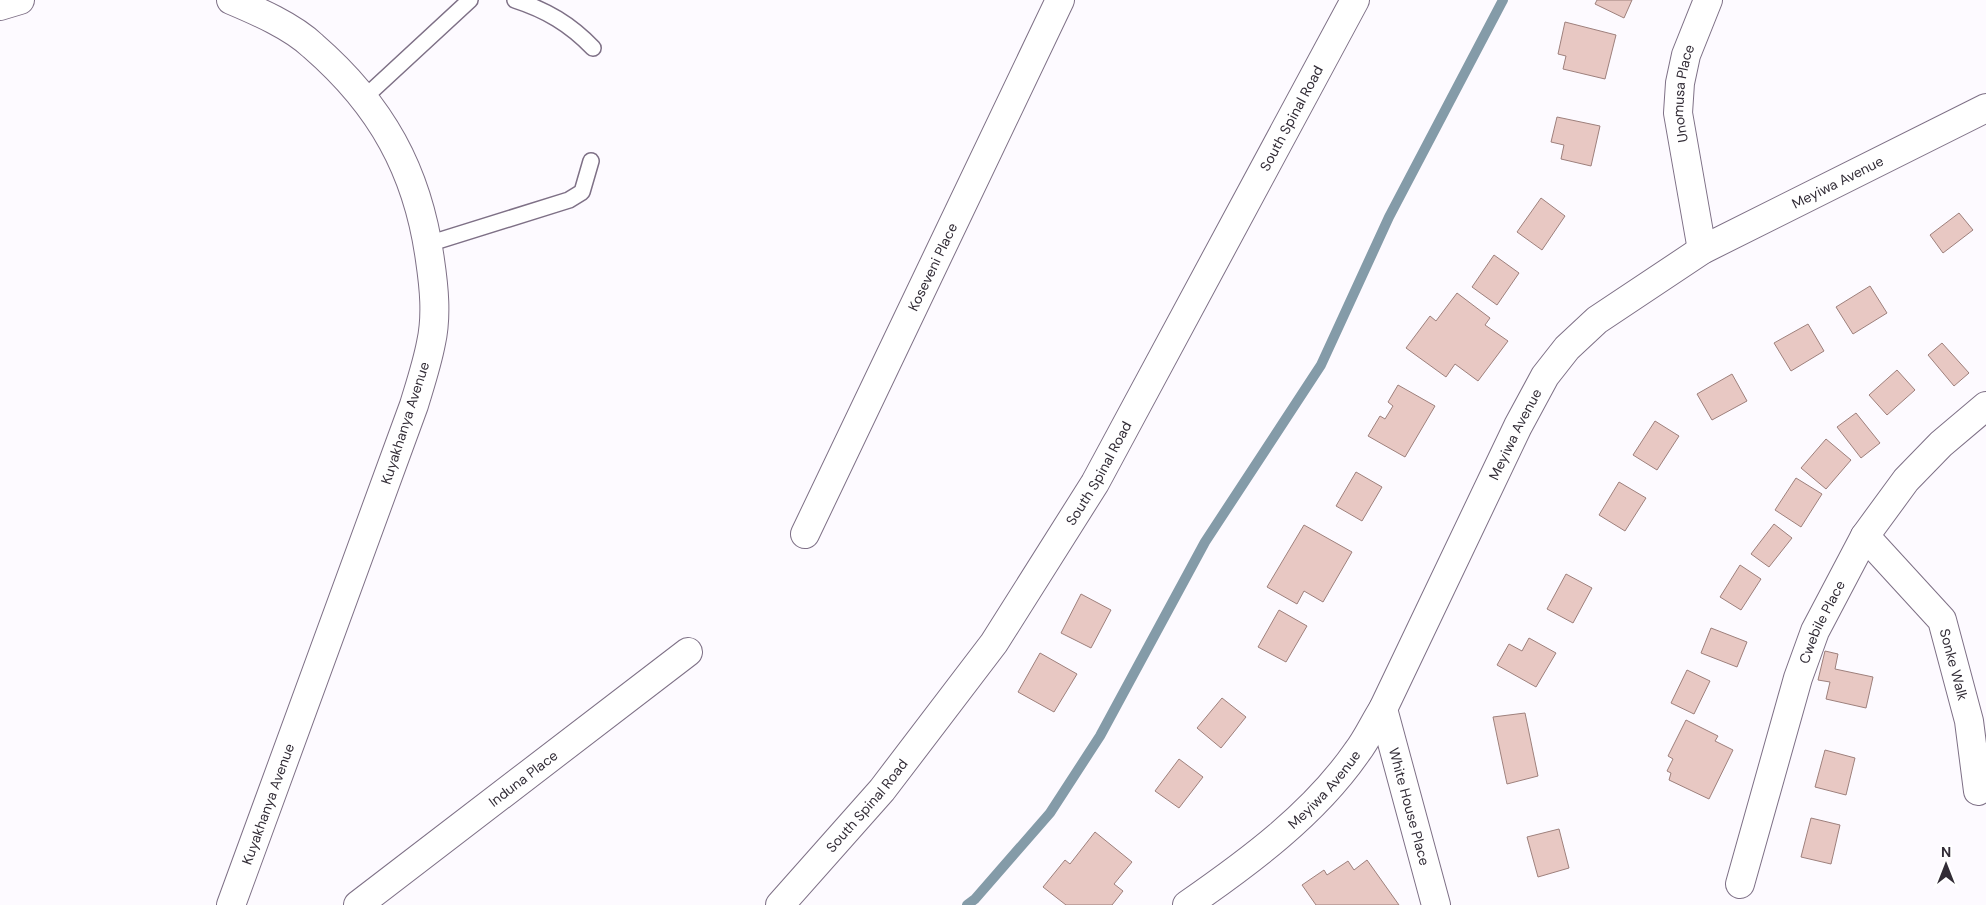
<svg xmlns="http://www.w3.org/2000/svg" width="1986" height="905" viewBox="0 0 1986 905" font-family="'DM Sans',sans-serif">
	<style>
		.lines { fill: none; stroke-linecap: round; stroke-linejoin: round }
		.stream { stroke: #849ba8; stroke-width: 10 }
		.building { fill: #e8c8c3; stroke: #9e807c }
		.lane-casing { stroke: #7e7086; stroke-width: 18 }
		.street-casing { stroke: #7e7086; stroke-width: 30 }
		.secondary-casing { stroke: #7e7086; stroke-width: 30 }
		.lane { stroke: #fff; stroke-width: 15 }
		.street { stroke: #fff; stroke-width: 28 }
		.secondary { stroke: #fff; stroke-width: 28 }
		.labels { text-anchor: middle; stroke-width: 4; stroke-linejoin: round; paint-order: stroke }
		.street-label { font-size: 14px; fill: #322c36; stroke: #fff }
	</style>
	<rect width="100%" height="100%" fill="#fdfaff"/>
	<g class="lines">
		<polyline class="stream" points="967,905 975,899 1050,813 1100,736 1205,542 1321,365 1389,217 1503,0"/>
	</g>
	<g class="building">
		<polygon points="1597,0 1632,0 1624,18 1595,4"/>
		<polygon points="1565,22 1616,35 1605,79 1563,69 1566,56 1558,54"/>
		<polygon points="1557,117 1600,126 1591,166 1561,159 1564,145 1551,142"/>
		<polygon points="1541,198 1565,216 1542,250 1517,232"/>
		<polygon points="1959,213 1973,230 1943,253 1930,235"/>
		<polygon points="1494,255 1519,273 1497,305 1472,287"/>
		<polygon points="1870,286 1887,313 1853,334 1836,307"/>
		<polygon points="1457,293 1490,318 1485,325 1508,341 1478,381 1455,364 1446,377 1406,348 1430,316 1436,321"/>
		<polygon points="1808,324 1824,351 1791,371 1774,343"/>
		<polygon points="1942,343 1969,373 1954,386 1928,355"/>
		<polygon points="1897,370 1915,390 1887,415 1869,395"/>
		<polygon points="1732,374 1747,401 1712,420 1697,394"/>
		<polygon points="1398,385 1435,406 1405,457 1368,436 1380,416 1385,419 1393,406 1388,402"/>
		<polygon points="1856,413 1880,443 1861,458 1837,427"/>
		<polygon points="1655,421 1679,436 1657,470 1633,455"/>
		<polygon points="1826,439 1851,460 1826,489 1801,468"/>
		<polygon points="1356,472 1382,487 1362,521 1336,506"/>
		<polygon points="1796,478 1822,494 1801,527 1775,510"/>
		<polygon points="1619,482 1646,498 1625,531 1599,515"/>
		<polygon points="1774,524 1792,538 1769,567 1751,554"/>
		<polygon points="1304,525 1352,552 1323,602 1304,591 1297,604 1267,587"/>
		<polygon points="1740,565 1761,579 1741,610 1720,597"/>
		<polygon points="1566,574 1592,588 1573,623 1547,609"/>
		<polygon points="1081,594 1111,610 1091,648 1061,633"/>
		<polygon points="1279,610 1307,626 1286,662 1258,647"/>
		<polygon points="1711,628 1747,642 1737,667 1701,653"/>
		<polygon points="1529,638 1556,653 1536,687 1497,665 1509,644 1522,651"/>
		<polygon points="1825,651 1838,654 1835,669 1873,677 1866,708 1826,699 1830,682 1818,680"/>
		<polygon points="1040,653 1077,674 1054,712 1018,692"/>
		<polygon points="1687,670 1710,681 1694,714 1671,703"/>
		<polygon points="1222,698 1246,717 1221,748 1197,728"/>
		<polygon points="1525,713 1538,776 1507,784 1493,717"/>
		<polygon points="1686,720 1718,736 1715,741 1733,750 1709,799 1669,780 1671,773 1667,771 1673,759 1668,756"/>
		<polygon points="1825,750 1855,758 1846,795 1815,787"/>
		<polygon points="1179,759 1203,777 1179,808 1155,791"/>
		<polygon points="1811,818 1840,825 1831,864 1801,857"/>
		<polygon points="1559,829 1569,868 1538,877 1527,837"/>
		<polygon points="1095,832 1132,862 1114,884 1123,891 1112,905 1066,905 1043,887 1065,860 1070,864"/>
		<polygon points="1367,860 1399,905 1316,905 1302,885 1324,870 1327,875 1348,861 1354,870"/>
	</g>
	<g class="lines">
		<defs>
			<g id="lane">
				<path d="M515 0C546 10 570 24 593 48"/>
				<polyline points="364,98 470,0"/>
				<polyline points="428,244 569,200 582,192 591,161"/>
			</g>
			<g id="street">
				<path d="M231 0C257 11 292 26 313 46 381 105 418 171 430 260 434 287 437 316 431 343 427 364 420 385 414 405L231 905"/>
				<polyline points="0,6 20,0"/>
				<path id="s1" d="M1702 250 1678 113 1680 83 1686 55 1708 0"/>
				<path id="s2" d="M805 534 1060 0"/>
				<path id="s3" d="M1865 536 1942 620 1969 721 1978 791"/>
				<path id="s4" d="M1383 709 1436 905"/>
				<path id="s5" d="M1740 884 1798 678 1815 631 1865 536 1906 480 1941 444 1986 406"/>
				<path id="s6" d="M358 905 688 652"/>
				<path id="s7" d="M1187 905C1249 862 1314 814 1357 752 1367 739 1374 723 1383 709L1518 426 1545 376 1567 348 1597 320 1702 250 1986 108"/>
			</g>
			<g id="secondary">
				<path id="s8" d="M780 905 882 790 994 643 1095 483 1355 0"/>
			</g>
		</defs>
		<use href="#lane" class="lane-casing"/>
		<use href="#street" class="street-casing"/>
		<use href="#secondary" class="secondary-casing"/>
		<use href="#lane" class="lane"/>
		<use href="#street" class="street"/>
		<use href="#secondary" class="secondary"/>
	</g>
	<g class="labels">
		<g class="street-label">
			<text dy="5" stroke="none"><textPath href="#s1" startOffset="159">Unomusa Place</textPath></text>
			<text dy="5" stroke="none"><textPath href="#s8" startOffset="942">South Spinal Road</textPath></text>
			<text dy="5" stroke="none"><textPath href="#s7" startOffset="1005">Meyiwa Avenue</textPath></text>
			<text dy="5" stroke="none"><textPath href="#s2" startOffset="296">Koseveni Place</textPath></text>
			<text transform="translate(405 423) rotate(-72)" y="5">Kuyakhanya Avenue</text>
			<text dy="5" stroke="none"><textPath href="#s7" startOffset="585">Meyiwa Avenue</textPath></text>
			<text dy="5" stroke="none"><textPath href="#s8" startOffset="538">South Spinal Road</textPath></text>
			<text dy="5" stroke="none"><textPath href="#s5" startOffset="275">Cwebile Place</textPath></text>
			<text dy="5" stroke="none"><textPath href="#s3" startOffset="160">Sonke Walk</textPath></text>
			<text dy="5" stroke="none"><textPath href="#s6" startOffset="208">Induna Place</textPath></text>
			<text dy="5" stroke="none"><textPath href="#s7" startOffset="180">Meyiwa Avenue</textPath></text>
			<text transform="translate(268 804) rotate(-70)" y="5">Kuyakhanya Avenue</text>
			<text dy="5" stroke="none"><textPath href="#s8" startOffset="132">South Spinal Road</textPath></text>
			<text dy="5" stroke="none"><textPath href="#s4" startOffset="101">White House Place</textPath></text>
		</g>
	</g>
	<g transform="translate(1946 865)" stroke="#ffffff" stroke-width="4" paint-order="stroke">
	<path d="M0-4L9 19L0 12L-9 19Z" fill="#322c36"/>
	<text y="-8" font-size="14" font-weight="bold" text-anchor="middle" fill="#322c36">N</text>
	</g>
</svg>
